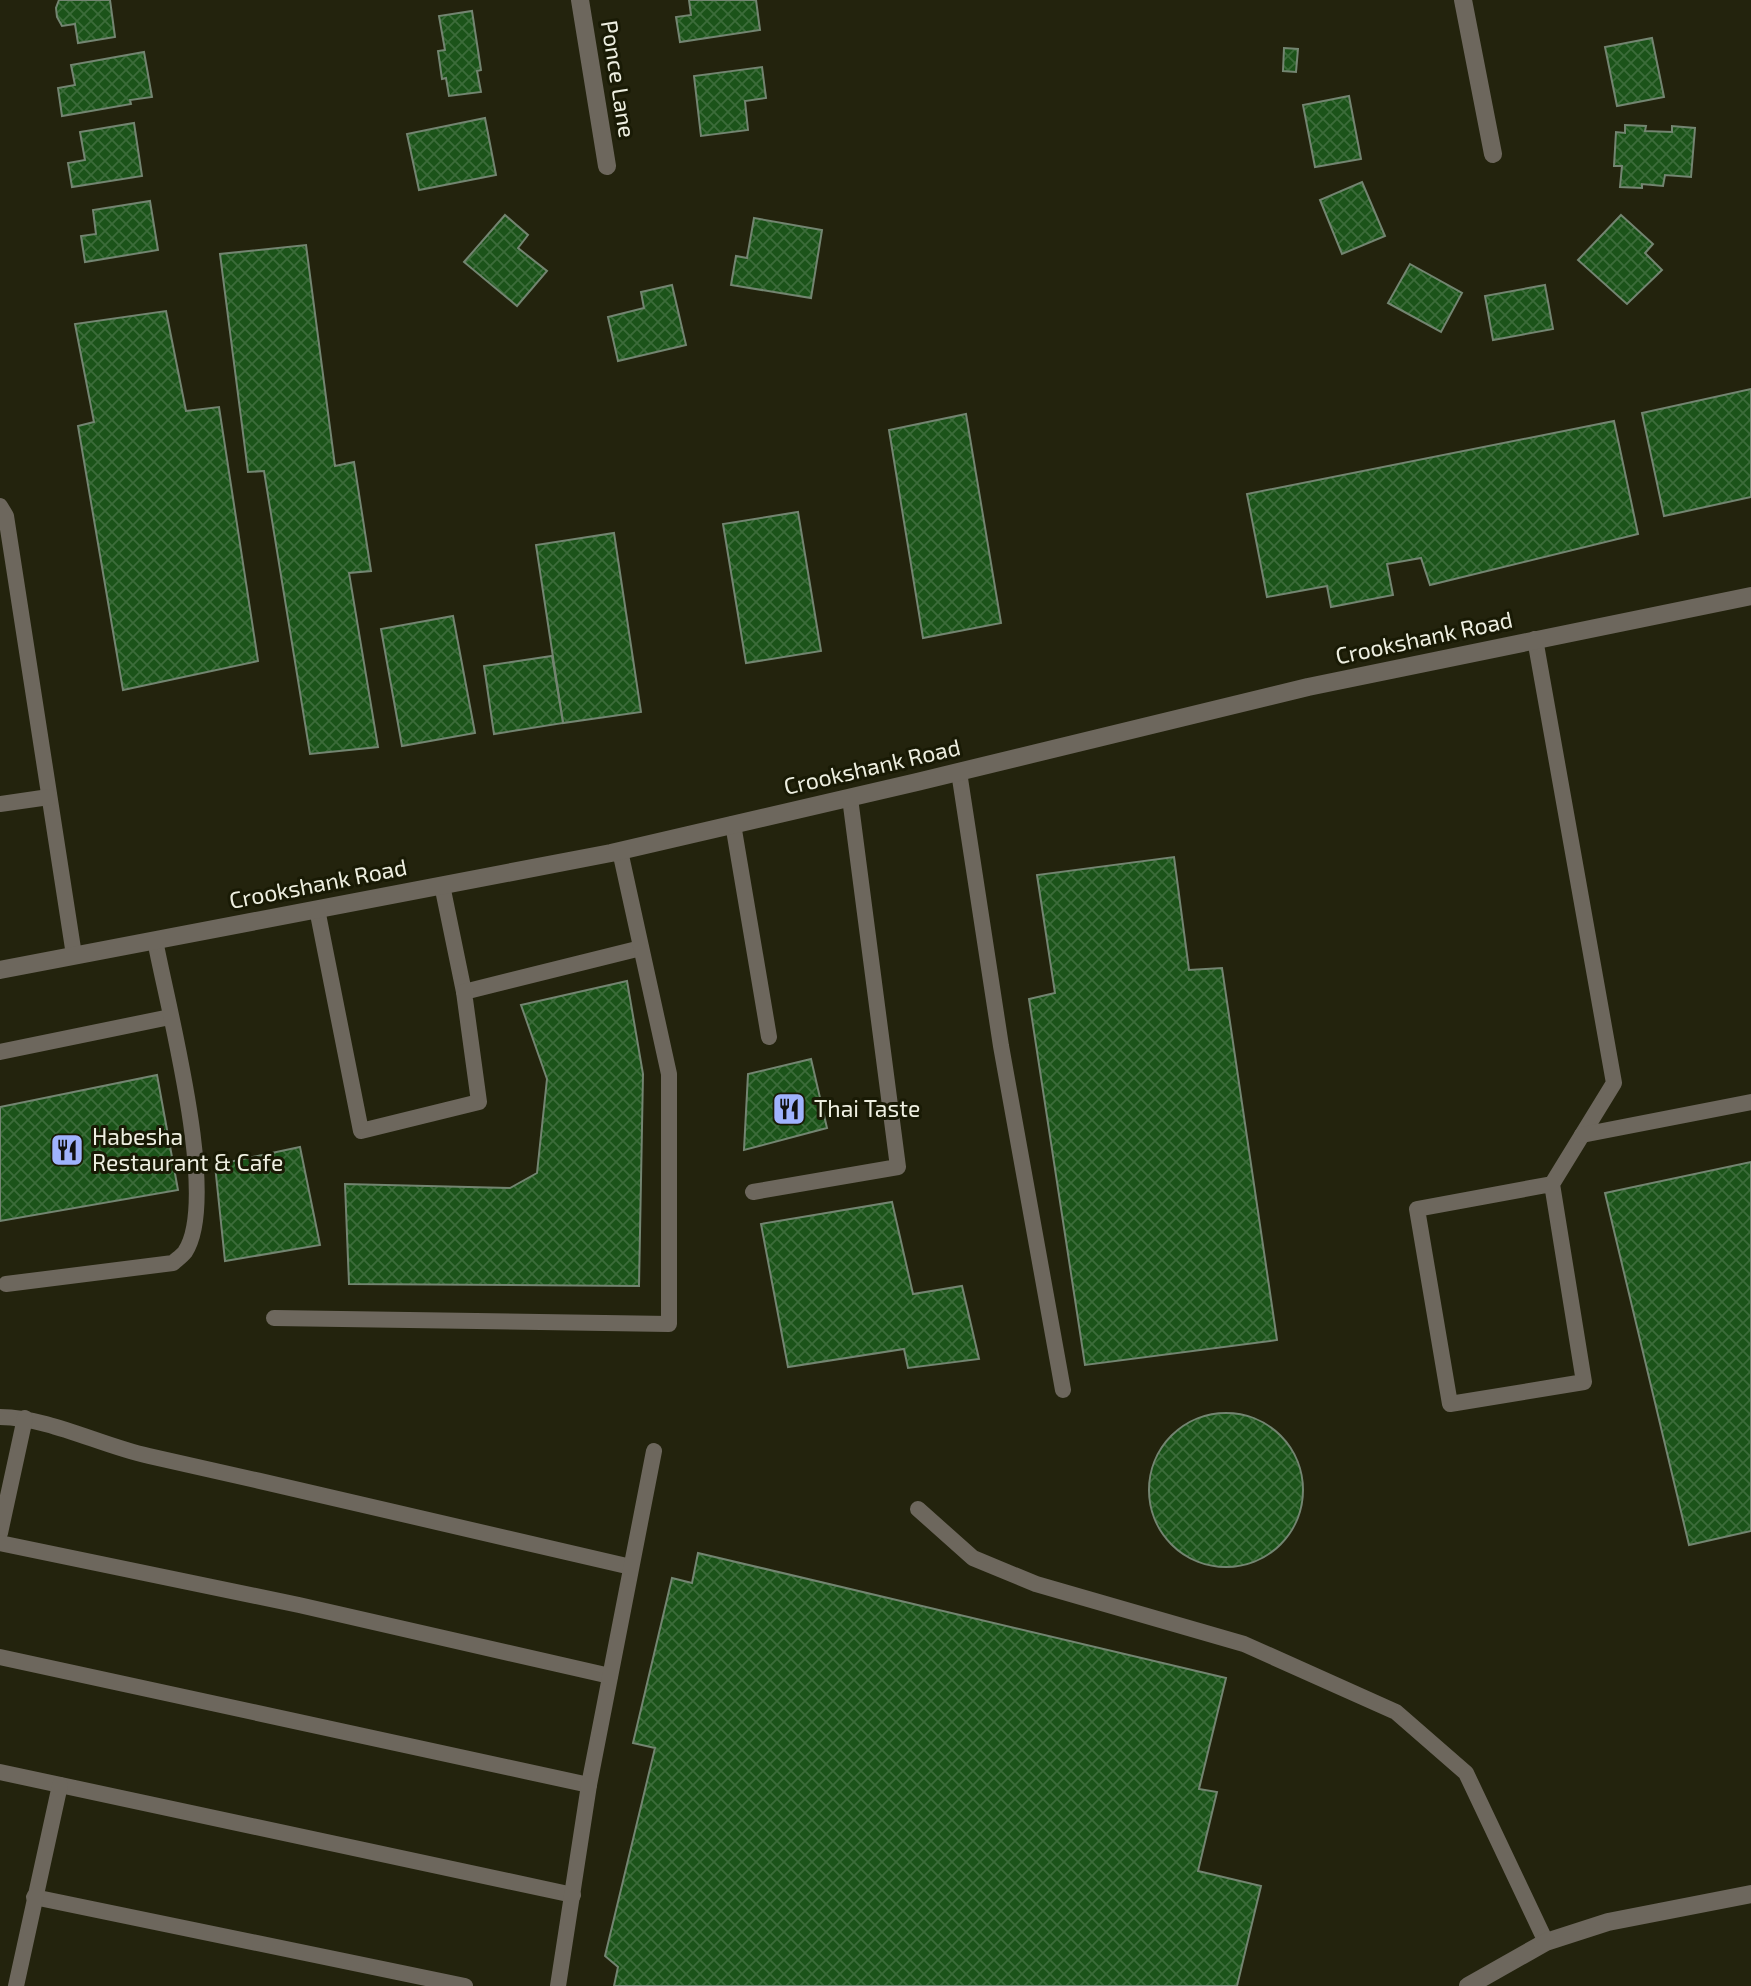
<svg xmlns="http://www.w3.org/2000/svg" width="1751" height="1986" viewBox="0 0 1751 1986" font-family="'Exo 2',sans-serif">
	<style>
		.building { fill: url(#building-cross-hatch); stroke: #738571; stroke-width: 2 }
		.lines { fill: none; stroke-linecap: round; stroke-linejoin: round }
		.service { stroke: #6d675d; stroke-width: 16 }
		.minor { stroke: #6d675d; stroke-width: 18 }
		.tertiary { stroke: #6d675d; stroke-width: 18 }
		.labels { text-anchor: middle; stroke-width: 6; stroke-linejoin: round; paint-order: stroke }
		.street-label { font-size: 23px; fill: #eeefe1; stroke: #191a05 }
		.poi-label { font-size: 23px; fill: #eeefe1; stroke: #191a05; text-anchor: start }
	</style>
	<defs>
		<pattern id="building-cross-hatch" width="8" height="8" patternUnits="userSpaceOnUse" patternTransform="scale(1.75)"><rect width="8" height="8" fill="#1b5319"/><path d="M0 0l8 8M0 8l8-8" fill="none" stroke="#3c6c3a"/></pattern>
	</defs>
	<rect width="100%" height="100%" fill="#23230d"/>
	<g class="building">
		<polygon points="59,0 110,0 115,37 78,43 75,24 62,26 57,17 56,8"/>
		<polygon points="689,0 756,0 760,30 680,42 676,17 691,15"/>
		<polygon points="472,11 481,70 477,71 481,92 449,96 446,78 442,79 438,51 445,50 439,16"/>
		<polygon points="1652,38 1664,97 1617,106 1605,47"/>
		<polygon points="1284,48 1298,49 1296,72 1283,71"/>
		<polygon points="144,52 152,97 130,100 131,104 62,116 58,88 75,85 71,65"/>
		<polygon points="762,67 766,98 745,101 748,130 701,136 694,76"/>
		<polygon points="1349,96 1361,159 1315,167 1303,105"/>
		<polygon points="485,118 496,175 419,190 407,134"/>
		<polygon points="134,123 142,176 72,187 68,163 85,160 80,132"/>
		<polygon points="1625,125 1646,126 1645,131 1672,132 1672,126 1695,128 1691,177 1665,175 1663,186 1642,184 1642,188 1620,187 1622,166 1614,166 1616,132 1625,133"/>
		<polygon points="1362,182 1385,236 1342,254 1320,200"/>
		<polygon points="150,201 158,250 85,262 81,236 96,234 93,210"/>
		<polygon points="505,215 528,235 518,248 547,271 517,306 464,262"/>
		<polygon points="1621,215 1653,244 1645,253 1662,270 1627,304 1578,260"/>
		<polygon points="754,218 822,230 811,298 731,285 736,256 747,258"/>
		<polygon points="306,245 335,466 354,462 371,571 349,573 378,747 310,754 264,471 248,472 220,254"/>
		<polygon points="1410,264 1462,293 1441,332 1388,303"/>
		<polygon points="672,285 686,345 618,361 608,317 644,308 641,292"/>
		<polygon points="1545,285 1553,329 1493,340 1485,296"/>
		<polygon points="166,311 186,411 219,407 258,661 123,690 78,426 94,422 75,324"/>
		<polygon points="1751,389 1751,497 1664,516 1642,413"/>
		<polygon points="966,414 1001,623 923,638 889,430"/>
		<polygon points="1614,421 1638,534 1430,585 1421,558 1387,564 1393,595 1331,607 1327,586 1267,597 1247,494"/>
		<polygon points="798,512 821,651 746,663 723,524"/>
		<polygon points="614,533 641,712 563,723 536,545"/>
		<polygon points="453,616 475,733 402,746 381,629"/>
		<polygon points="552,656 563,723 494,734 484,666"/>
		<polygon points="1174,857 1189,970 1222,968 1277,1340 1085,1365 1029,999 1055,993 1037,875"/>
		<polygon points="627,981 643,1074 639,1286 349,1284 345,1184 510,1188 537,1173 547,1079 521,1005"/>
		<polygon points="811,1059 827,1128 744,1150 748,1074"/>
		<polygon points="157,1075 178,1190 0,1221 0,1107"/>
		<polygon points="300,1147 320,1245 225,1261 215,1165"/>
		<polygon points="1751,1162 1751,1531 1689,1545 1605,1193"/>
		<polygon points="892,1202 913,1294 962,1286 979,1359 908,1368 904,1349 788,1367 761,1224"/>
		<circle cx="1226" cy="1490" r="77"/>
		<polygon points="698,1553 1226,1678 1199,1789 1217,1792 1198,1871 1261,1886 1237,1986 614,1986 618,1967 605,1956 655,1748 633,1743 672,1578 692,1583"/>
	</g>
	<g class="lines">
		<g class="service">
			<polyline points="0,506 6,516 74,955"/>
			<polyline points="1535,639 1614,1083 1552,1184 1417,1209 1450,1404 1584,1382 1552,1184"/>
			<polyline points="959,772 1001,1046 1063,1390"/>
			<polyline points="0,804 49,797"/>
			<polyline points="733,824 769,1037"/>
			<polyline points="442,885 464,992"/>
			<polyline points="317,909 361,1131 479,1102 464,992 641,948"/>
			<polyline points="0,1052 170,1017"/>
			<polyline points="1582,1135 1751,1102"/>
			<polyline points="753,1192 898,1167 850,798"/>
			<path d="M6 1284 173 1263C176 1260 182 1256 185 1252 220 1199 167 1005 155 940"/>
			<polyline points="274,1318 669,1324 669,1074 620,851"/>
			<path d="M0 1417C51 1418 99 1445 149 1456 310 1492 471 1529 631 1567"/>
			<polyline points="918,1509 973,1558 1036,1584 1244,1644 1396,1712 1466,1773 1546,1942"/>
			<polyline points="0,1533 25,1418"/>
			<polyline points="0,1543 299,1605 610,1676"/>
			<polyline points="0,1657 589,1785"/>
			<polyline points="0,1772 573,1895"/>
			<polyline points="34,1897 465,1986"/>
			<polyline points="16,1986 60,1785"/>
			<polyline points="558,1986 589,1785 654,1451"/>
		</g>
		<g class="minor">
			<polyline points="580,0 607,166"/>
			<polyline points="1463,0 1493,154"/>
		</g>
		<g class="tertiary">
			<polyline points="0,970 611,853 917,782 1308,687 1751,596"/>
			<polyline points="1468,1986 1546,1942 1608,1922 1751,1894"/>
		</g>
	</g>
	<defs>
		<symbol id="restaurant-square" viewBox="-11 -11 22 22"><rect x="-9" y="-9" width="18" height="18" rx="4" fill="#a0b3fd" stroke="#191a05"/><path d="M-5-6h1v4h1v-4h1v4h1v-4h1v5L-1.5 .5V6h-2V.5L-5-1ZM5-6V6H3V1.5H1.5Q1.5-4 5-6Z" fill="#111"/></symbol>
	</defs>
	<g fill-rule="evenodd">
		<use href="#restaurant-square" x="770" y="1090" width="38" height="38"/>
		<use href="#restaurant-square" x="48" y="1131" width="38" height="38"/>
	</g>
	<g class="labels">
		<g class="street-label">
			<text transform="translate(618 79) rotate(81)" y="8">Ponce Lane</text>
			<text transform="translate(1424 638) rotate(-12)" y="8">Crookshank Road</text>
			<text transform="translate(872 767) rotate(-13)" y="8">Crookshank Road</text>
			<text transform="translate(318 884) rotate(-11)" y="8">Crookshank Road</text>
		</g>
		<g class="poi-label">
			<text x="814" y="1117">Thai Taste</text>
			<text x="92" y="1145">Habesha<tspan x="92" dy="26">Restaurant &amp; Cafe</tspan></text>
		</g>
	</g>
</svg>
